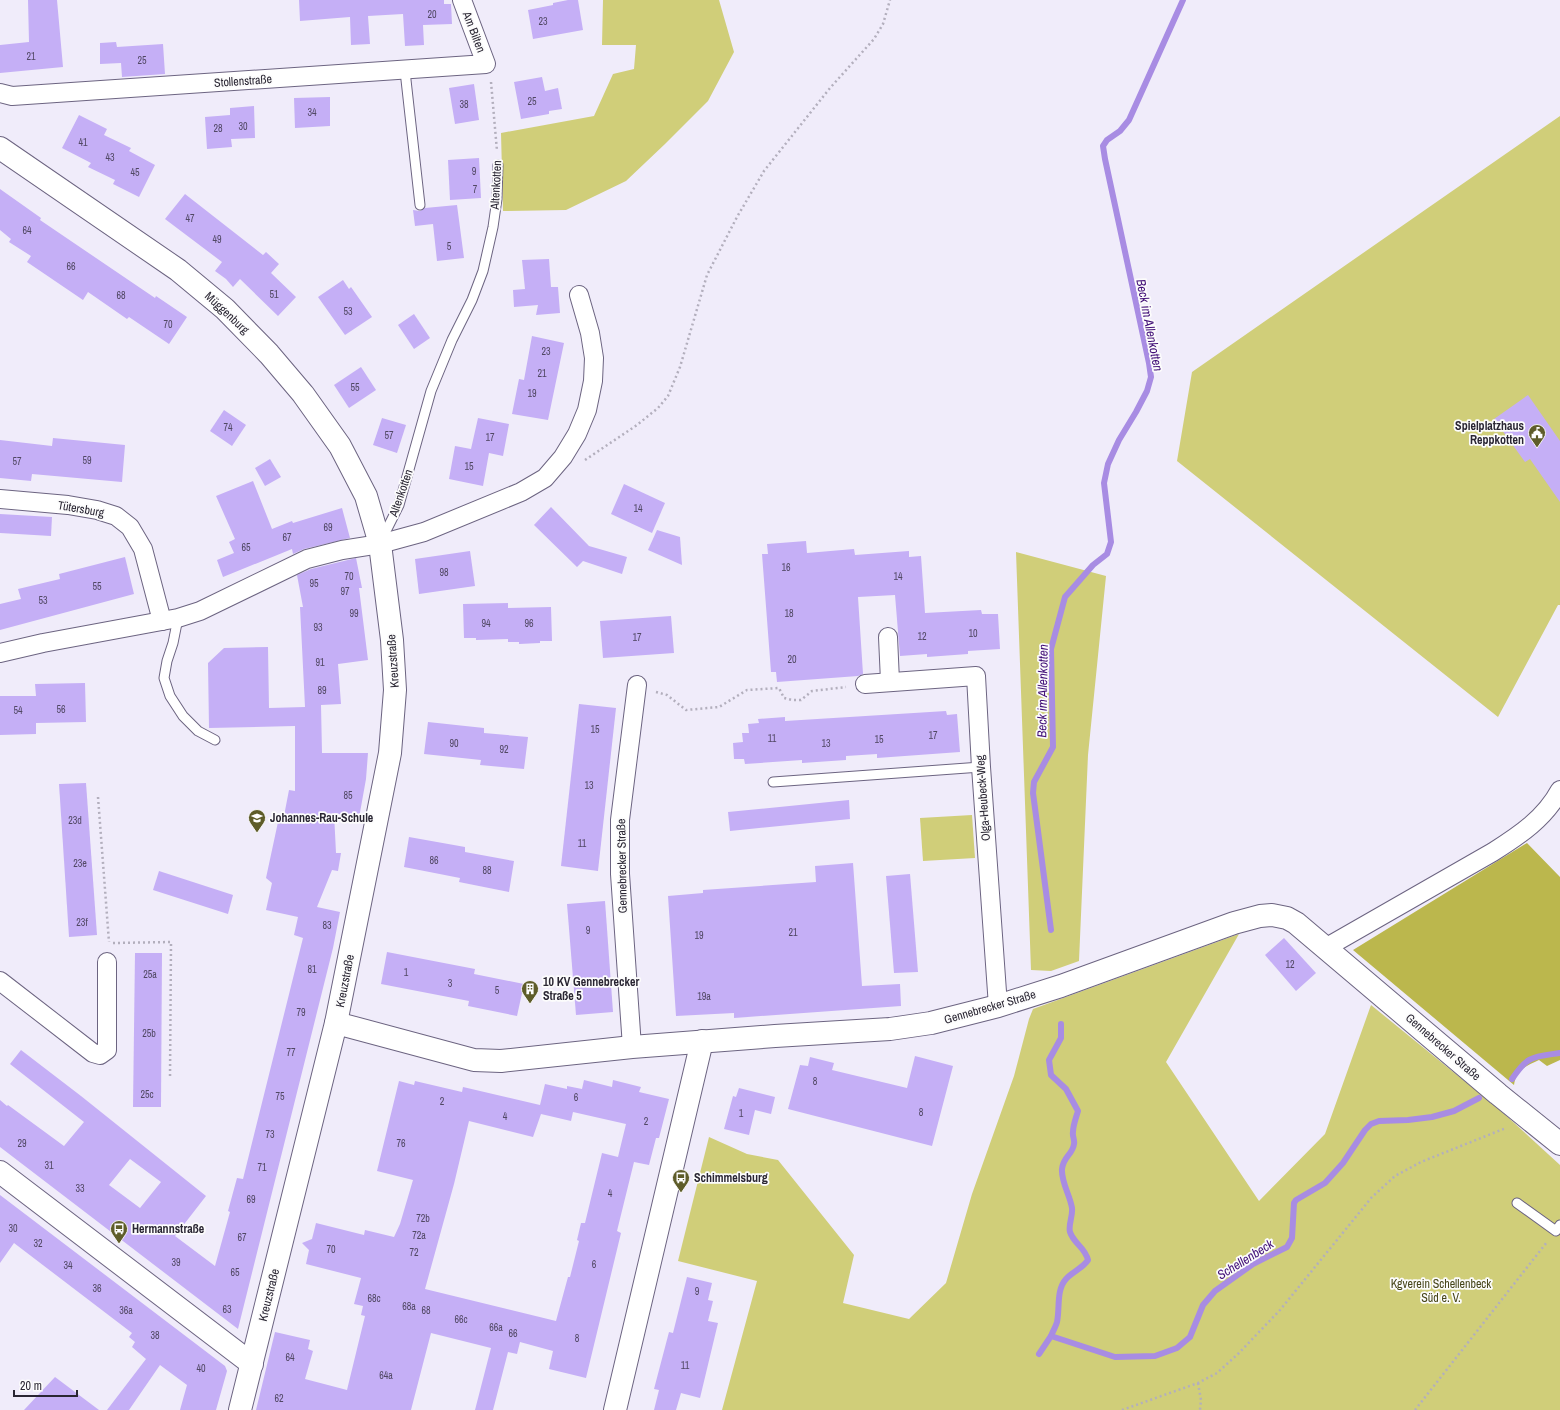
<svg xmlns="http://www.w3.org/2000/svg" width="1560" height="1410" viewBox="0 0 1560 1410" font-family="'Archivo Narrow',sans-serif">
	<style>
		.green { fill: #d0ce79 }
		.forest { fill: #bbb74d }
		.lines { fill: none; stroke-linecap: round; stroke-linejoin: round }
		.stream { stroke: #a88ce3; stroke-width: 6 }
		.building { fill: #c5aff6; fill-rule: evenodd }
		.lane-casing { stroke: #6c6481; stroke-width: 11 }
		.street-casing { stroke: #6c6481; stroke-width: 20 }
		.secondary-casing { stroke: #6c6481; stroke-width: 24 }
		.path { stroke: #b3afbd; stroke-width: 2.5; stroke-dasharray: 2 3; stroke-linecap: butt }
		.lane { stroke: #fff; stroke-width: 9 }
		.street { stroke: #fff; stroke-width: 18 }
		.secondary { stroke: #fff; stroke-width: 22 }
		.labels { text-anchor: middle; stroke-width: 3.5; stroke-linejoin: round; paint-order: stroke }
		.number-label { font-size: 10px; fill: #514864 }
		.street-label { font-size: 12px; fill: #2a2633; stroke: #fcfcfc }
		.poi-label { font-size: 12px; font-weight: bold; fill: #2a2633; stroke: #fcfcfc; text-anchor: start }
		.park-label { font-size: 12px; fill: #47461a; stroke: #fcfcfc }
		.water-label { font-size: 13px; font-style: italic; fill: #400e76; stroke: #fcfcfc }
	</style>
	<rect width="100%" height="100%" fill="#f0ecfa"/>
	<g class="green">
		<polygon points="603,0 719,0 734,52 708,101 665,144 626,181 566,210 503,211 501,133 594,116 613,74 634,69 636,45 602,45"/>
		<polygon points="1560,116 1560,605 1558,605 1498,717 1177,461 1192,372"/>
		<polygon points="1016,552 1106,576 1088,755 1079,961 1051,971 1031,970"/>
		<polygon points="972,815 975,858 923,861 920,818"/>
		<polygon points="1239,934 1166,1062 1259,1201 1325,1134 1371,1005 1500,1110 1560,1165 1560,1410 722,1410 757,1281 678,1261 709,1137 747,1154 778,1160 854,1255 843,1303 909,1319 946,1283 972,1194 1014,1076 1029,1019 1033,1009"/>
	</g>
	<path class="forest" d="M1527 843 1560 877V1060L1547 1066 1539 1060C1526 1066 1516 1070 1514 1085L1353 950Z"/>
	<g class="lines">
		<g class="stream">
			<polyline points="1051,930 1033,793 1034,782 1053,747 1051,649 1065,597 1093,565 1107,554 1111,542 1104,483 1108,464 1119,440 1136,412 1147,391 1151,377 1149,363 1105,159 1103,146 1107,140 1120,131 1129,120 1183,0"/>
			<path d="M1512 1079C1528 1055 1533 1057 1560 1053"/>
			<path d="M1051 1336C1053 1331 1056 1326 1057 1322 1060 1308 1056 1290 1066 1279 1073 1271 1082 1269 1088 1260 1085 1247 1074 1244 1070 1232 1068 1225 1073 1216 1072 1208 1070 1195 1061 1182 1062 1169 1063 1157 1073 1154 1074 1144 1075 1140 1072 1136 1073 1132 1073 1125 1076 1118 1078 1111L1066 1089 1051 1075 1049 1060 1061 1038V1024"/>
			<polyline points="1039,1354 1051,1336 1115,1357 1155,1356 1177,1348 1190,1337 1203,1305 1215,1291 1253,1264 1287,1247 1292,1238 1294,1203 1296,1200 1325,1183 1343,1163 1365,1130 1371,1124 1379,1121 1408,1120 1432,1117 1454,1111 1479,1098"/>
		</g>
	</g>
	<g class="building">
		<polygon points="28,0 57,0 63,67 0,73 0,45 29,42"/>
		<polygon points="299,0 444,0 444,4 451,4 452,24 423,25 424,45 405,46 403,14 368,16 370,44 351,45 350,17 300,21"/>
		<polygon points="568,0 578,0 583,30 533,39 528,10 553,5 553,3"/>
		<polygon points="116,42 117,47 163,44 165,74 122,77 121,63 100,64 100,43"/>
		<polygon points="542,77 545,91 558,88 562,109 549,111 549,114 521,119 514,82"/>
		<polygon points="474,84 479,120 455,124 449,88"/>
		<polygon points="330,97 330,126 295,128 294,98"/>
		<polygon points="254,106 255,138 231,139 232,147 207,149 205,117 230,115 230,108"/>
		<polygon points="79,115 107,129 104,135 131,148 129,151 155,165 139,197 113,184 115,180 88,167 91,163 62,148"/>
		<polygon points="479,158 481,198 450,200 448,160"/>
		<polygon points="0,189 41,218 40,220 155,298 156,296 187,317 169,344 129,317 127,319 88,292 83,300 27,262 31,256 9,242 11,239 0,230"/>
		<polygon points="185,194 263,255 266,252 279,264 271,273 296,297 278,316 240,279 233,287 226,279 215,271 222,262 165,219"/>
		<polygon points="457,205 464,258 437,261 433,224 415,226 413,210 420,211 425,208"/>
		<polygon points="549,259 551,287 558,287 560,313 536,315 538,305 514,307 513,290 525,289 522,260"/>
		<polygon points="343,280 349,289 351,287 372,317 345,335 318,297"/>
		<polygon points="414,314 430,338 414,349 398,325"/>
		<polygon points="532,336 564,343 548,420 512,414 519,379 524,380"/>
		<polygon points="361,367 376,390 349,408 334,385"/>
		<polygon points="1528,395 1560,441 1560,502 1530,459 1525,462 1494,419"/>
		<polygon points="224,410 246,425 232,446 210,431"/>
		<polygon points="382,418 406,425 397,453 373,445"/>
		<polygon points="478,418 509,424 503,456 489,453 483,486 449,479 455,446 471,449"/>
		<polygon points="53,438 125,445 122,482 32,474 31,481 0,478 0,440 52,446"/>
		<polygon points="270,459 281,477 265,486 255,468"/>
		<polygon points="253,481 272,529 292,521 293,523 342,508 350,538 304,549 293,554 292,549 223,577 217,560 234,553 229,542 235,539 216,496"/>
		<polygon points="624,484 665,503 652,533 611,514"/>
		<polygon points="551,507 589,546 627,557 622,574 583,561 577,567 534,525"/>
		<polygon points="0,514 52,517 51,536 0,533"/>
		<polygon points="657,530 680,537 682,565 648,550"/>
		<polygon points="806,541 807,553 854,549 855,555 909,551 909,557 921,556 925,613 981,610 982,614 998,614 1000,649 968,651 968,654 927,657 927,654 900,656 895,595 858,597 863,674 858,676 777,682 776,672 771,672 762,554 768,554 767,544"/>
		<polygon points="470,551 475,586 419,594 415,559"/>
		<polygon points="125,557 134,594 0,630 0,604 21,599 18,589 60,579 59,574"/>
		<path d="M356 558 362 588H359L368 660 338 664 341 704 321 705 322 753H368L366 779 359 818 334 813 336 853H341L338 871 332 870 317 907 340 912 333 948 238 1329 0 1147V1100L7 1106 8 1105 64 1146 84 1122 10 1064 21 1050 81 1096 206 1196 175 1236 215 1266 230 1212 228 1211 237 1178 243 1179 303 938 294 935 298 917 266 910 272 883 266 878 278 822 283 821 289 790 295 791V726L209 728 208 663 224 648 268 647 269 708 305 707 300 607H303L297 575 311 569ZM130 1159 161 1182 140 1208 109 1185Z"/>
		<polygon points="508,603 508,608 551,607 552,641 540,641 540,643 519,644 519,642 508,642 508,639 476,640 476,638 464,638 463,604"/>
		<polygon points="671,616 674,653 603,658 600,621"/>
		<polygon points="85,683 86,722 36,723 36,734 0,735 0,696 36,696 35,684"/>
		<polygon points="579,704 616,708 598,871 561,866"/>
		<polygon points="946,711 947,715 957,714 960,752 877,758 877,754 846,756 846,760 802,763 802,760 745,764 744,759 734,759 733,743 743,742 742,733 749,733 748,724 759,723 758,719 785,717 785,721"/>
		<polygon points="428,722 484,728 484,733 528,737 524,769 480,765 481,760 424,754"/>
		<polygon points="86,783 97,935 69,937 59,784"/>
		<polygon points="849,800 850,819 730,831 728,812"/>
		<polygon points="409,837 465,847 465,852 514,861 509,892 459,882 460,878 404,867"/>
		<polygon points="853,863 862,986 900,984 901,1006 734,1018 734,1013 676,1016 668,896 703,893 703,890 816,882 815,866"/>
		<polygon points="159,871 233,895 228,914 153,890"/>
		<polygon points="910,874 918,972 894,973 886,876"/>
		<polygon points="605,901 613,1012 576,1015 567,904"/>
		<polygon points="1284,938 1316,973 1296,991 1265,955"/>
		<polygon points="387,952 475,969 474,974 524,984 517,1016 468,1006 469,1001 381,984"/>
		<polygon points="135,953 162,953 161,1107 133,1107"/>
		<polygon points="915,1056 953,1066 932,1146 788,1109 800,1065 808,1066 810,1057 834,1063 832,1070 907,1088"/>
		<path d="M584 1080 612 1087 613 1080 641 1087 639 1092 669 1099 659 1138H656L649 1165 634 1162 617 1231 621 1233 586 1378 549 1369 553 1351 520 1342 517 1354 508 1352 493 1410H475L491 1348 431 1333 411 1410H256L275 1332 310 1340 308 1349 313 1351 305 1379 347 1390 365 1316 361 1315 363 1306 354 1304 361 1278 306 1264 309 1250 302 1243 312 1239 316 1223 364 1235 365 1230 394 1237 400 1224 413 1180 377 1171 399 1081 414 1085 415 1081 462 1092 463 1087 540 1105 545 1084 567 1089V1086L582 1089ZM573 1112 626 1124 618 1157 602 1153 585 1223H581L577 1240 579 1241 570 1277H568L556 1321 425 1289 454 1184 469 1121 533 1137 541 1114 571 1121Z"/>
		<polygon points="739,1088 775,1097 771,1114 755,1110 749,1135 724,1129 733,1096 736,1097"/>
		<polygon points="0,1195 225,1366 227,1371 216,1410 180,1410 187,1385 160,1365 129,1410 107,1410 146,1359 132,1347 135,1342 129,1337 132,1333 14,1243 0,1263"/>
		<polygon points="687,1277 712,1283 708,1300 713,1301 708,1321 718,1323 700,1398 681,1393 676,1410 654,1410 659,1390 654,1389 669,1332 673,1333"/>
		<polygon points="55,1377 99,1410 24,1410"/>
	</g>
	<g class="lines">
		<defs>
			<g id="lane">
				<polyline points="405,71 420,205"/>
				<polyline points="382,539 399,505 431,391 452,340 472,300 483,271 493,227 497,199 498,165"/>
				<polyline points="178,618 173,643 167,661 164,678 170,696 183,716 198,731 215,740"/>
				<polyline points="773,782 981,767"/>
				<polyline points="1517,1203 1556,1231 1560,1225"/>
			</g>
			<g id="street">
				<polyline points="0,93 12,96 486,64 462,0"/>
				<polyline points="0,499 68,505 97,510 116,516 130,527 143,549 162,621"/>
				<polyline points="888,637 890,681"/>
				<polyline points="0,653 43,643 178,618 200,611 307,559 342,550 380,544 424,532 521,492 545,478 563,457 577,434 587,410 593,381 594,358 590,333 579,295"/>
				<polyline points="865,684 976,676 981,767 998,1006"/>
				<path d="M1327 947 1493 852C1520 835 1545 818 1560 790"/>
				<polyline points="0,981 93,1053 100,1055 107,1050 107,962"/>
				<polyline points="632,1047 620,874 620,820 637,685"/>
			</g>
			<g id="secondary">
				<polyline points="0,148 178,270 225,309 269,354 303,394 340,446 366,496 380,544 392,640 395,690 390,753 336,1023 240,1410"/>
				<polyline points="336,1023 474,1060 501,1061 632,1047 775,1036 890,1029 931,1023 998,1006 1061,986 1234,923 1260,916 1272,915 1287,918 1296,923 1498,1094 1560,1144"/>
				<polyline points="0,1172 252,1364"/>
				<polyline points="615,1410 702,1041"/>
			</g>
		</defs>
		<use href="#lane" class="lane-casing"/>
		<use href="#street" class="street-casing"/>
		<use href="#secondary" class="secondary-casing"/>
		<g class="path">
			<polyline points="491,82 497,151"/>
			<polyline points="585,460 637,425 658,408 668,396 680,367 707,275 737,217 764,171 830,88 874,39 883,24 890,0"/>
			<polyline points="656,692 667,695 686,710 719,707 747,690 779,688 784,698 792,700 801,700 812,691 846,687"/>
			<polyline points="98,797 109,942"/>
			<polyline points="113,943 171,942 170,1079"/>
			<polyline points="1198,1383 1201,1400 1200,1410"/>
			<polyline points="1122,1410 1198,1383 1217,1373 1239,1353 1280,1310 1372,1197 1395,1176 1421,1162 1506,1128"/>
			<polyline points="1415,1410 1547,1242"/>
		</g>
		<use href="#lane" class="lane"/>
		<use href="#street" class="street"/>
		<use href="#secondary" class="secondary"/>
	</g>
	<defs>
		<symbol id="civic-pin" viewBox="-11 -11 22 30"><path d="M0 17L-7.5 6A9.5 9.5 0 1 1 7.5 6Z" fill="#5e5c29" stroke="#fcfcfc"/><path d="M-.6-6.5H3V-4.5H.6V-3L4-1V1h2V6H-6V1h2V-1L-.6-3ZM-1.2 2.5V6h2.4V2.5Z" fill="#fff"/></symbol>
		<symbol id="school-pin" viewBox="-11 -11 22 30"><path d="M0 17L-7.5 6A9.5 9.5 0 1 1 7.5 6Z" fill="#5e5c29" stroke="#fcfcfc"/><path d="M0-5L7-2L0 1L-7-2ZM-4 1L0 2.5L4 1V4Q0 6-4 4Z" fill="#fff"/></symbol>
		<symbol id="building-pin" viewBox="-11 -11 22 30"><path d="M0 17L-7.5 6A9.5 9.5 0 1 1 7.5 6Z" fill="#5e5c29" stroke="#fcfcfc"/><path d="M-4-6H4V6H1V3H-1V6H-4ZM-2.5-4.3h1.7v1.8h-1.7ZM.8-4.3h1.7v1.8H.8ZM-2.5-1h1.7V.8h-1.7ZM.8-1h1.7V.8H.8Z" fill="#fff"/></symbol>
		<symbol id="bus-pin" viewBox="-11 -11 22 30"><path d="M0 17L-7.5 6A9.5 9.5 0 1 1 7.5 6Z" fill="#5e5c29" stroke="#fcfcfc"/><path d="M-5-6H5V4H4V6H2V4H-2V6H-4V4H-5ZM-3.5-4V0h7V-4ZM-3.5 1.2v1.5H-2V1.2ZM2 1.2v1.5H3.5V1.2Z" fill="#fff"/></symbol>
	</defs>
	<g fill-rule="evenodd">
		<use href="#civic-pin" x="1527" y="423" width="20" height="27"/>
		<use href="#school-pin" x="247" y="808" width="20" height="27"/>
		<use href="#building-pin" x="520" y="979" width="20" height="27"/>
		<use href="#bus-pin" x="671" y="1168" width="20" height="27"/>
		<use href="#bus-pin" x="109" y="1219" width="20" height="27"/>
	</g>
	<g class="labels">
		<g class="number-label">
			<text x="432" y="18">20</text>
			<text x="543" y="25">23</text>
			<text x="31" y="60">21</text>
			<text x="142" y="64">25</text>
			<text x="532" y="105">25</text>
			<text x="464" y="108">38</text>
			<text x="312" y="116">34</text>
			<text x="243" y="130">30</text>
			<text x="218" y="132">28</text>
			<text x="83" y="146">41</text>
			<text x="110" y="161">43</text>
			<text x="474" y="175">9</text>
			<text x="135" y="176">45</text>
			<text x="475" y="193">7</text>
			<text x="190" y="222">47</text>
			<text x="27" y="234">64</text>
			<text x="217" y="243">49</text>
			<text x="449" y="250">5</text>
			<text x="71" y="270">66</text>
			<text x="274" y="298">51</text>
			<text x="121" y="299">68</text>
			<text x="348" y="315">53</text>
			<text x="168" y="328">70</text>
			<text x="546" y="355">23</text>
			<text x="542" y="377">21</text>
			<text x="355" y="391">55</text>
			<text x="532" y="397">19</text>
			<text x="228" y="431">74</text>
			<text x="389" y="439">57</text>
			<text x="490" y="441">17</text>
			<text x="87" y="464">59</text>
			<text x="17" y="465">57</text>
			<text x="469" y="470">15</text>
			<text x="638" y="512">14</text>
			<text x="328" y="531">69</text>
			<text x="287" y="541">67</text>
			<text x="246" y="551">65</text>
			<text x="786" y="571">16</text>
			<text x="444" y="576">98</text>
			<text x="349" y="580">70</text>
			<text x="898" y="580">14</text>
			<text x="314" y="587">95</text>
			<text x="97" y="590">55</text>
			<text x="345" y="595">97</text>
			<text x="43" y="604">53</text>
			<text x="354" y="617">99</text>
			<text x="789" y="617">18</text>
			<text x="486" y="627">94</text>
			<text x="529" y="627">96</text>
			<text x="318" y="631">93</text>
			<text x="973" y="637">10</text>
			<text x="922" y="640">12</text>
			<text x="637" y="641">17</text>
			<text x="792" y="663">20</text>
			<text x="320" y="666">91</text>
			<text x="322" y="694">89</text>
			<text x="61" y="713">56</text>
			<text x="18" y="714">54</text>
			<text x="595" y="733">15</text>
			<text x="933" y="739">17</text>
			<text x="772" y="742">11</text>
			<text x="879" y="743">15</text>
			<text x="454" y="747">90</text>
			<text x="826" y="747">13</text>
			<text x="504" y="753">92</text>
			<text x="589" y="789">13</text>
			<text x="348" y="799">85</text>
			<text x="75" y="824">23d</text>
			<text x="582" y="847">11</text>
			<text x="434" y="864">86</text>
			<text x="80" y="867">23e</text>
			<text x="487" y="874">88</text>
			<text x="82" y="926">23f</text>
			<text x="327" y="929">83</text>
			<text x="588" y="934">9</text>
			<text x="793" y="936">21</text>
			<text x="699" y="939">19</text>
			<text x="1290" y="968">12</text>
			<text x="312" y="973">81</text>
			<text x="406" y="976">1</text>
			<text x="150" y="978">25a</text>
			<text x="450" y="987">3</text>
			<text x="497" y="994">5</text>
			<text x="704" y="1000">19a</text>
			<text x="301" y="1016">79</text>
			<text x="149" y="1037">25b</text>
			<text x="291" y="1056">77</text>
			<text x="815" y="1085">8</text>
			<text x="147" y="1098">25c</text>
			<text x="280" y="1100">75</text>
			<text x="576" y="1101">6</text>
			<text x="442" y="1105">2</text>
			<text x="921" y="1116">8</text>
			<text x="741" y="1117">1</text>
			<text x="505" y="1120">4</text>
			<text x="646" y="1125">2</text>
			<text x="270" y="1138">73</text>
			<text x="22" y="1147">29</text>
			<text x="401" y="1147">76</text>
			<text x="49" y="1169">31</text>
			<text x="262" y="1171">71</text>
			<text x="80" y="1192">33</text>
			<text x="610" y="1197">4</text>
			<text x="251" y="1203">69</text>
			<text x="423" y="1222">72b</text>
			<text x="13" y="1232">30</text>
			<text x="419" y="1239">72a</text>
			<text x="242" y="1241">67</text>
			<text x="38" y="1247">32</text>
			<text x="331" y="1253">70</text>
			<text x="414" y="1256">72</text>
			<text x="176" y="1266">39</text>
			<text x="594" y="1268">6</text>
			<text x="68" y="1269">34</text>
			<text x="235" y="1276">65</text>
			<text x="97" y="1292">36</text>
			<text x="697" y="1295">9</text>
			<text x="374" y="1302">68c</text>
			<text x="409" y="1310">68a</text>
			<text x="227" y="1313">63</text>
			<text x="126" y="1314">36a</text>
			<text x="426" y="1314">68</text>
			<text x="461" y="1323">66c</text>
			<text x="496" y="1331">66a</text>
			<text x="513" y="1337">66</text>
			<text x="155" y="1339">38</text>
			<text x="577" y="1342">8</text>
			<text x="290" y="1361">64</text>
			<text x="685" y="1369">11</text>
			<text x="201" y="1372">40</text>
			<text x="386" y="1379">64a</text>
			<text x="279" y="1402">62</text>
		</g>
		<g class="street-label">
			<text transform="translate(474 32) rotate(69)" y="4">Am Bilten</text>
			<text transform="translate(243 81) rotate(-4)" y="4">Stollenstraße</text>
			<text transform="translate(496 185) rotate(-87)" y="4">Altenkotten</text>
			<text transform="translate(227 313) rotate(43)" y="4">Müggenburg</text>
			<text transform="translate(401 493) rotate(-71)" y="4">Altenkotten</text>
			<text transform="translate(81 509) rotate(10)" y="4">Tütersburg</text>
			<text transform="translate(393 661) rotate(-94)" y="4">Kreuzstraße</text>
			<text transform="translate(983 798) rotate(-94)" y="4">Olga-Heubeck-Weg</text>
			<text transform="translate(622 866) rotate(-91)" y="4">Gennebrecker Straße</text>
			<text transform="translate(345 981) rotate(-79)" y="4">Kreuzstraße</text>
			<text transform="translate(990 1007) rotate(-16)" y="4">Gennebrecker Straße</text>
			<text transform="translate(1443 1047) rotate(41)" y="4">Gennebrecker Straße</text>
			<text transform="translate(269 1295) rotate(-76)" y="4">Kreuzstraße</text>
		</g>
		<g class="poi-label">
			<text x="1524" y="430" text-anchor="end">Spielplatzhaus<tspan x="1524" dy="14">Reppkotten</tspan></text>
			<text x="270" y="822">Johannes-Rau-Schule</text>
			<text x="543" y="986">10 KV Gennebrecker<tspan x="543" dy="14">Straße 5</tspan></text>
			<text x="694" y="1182">Schimmelsburg</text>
			<text x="132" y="1233">Hermannstraße</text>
		</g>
		<g class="park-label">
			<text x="1441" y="1288">Kgverein Schellenbeck<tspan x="1441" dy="14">Süd e. V.</tspan></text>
		</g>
		<g class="water-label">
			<text transform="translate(1150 325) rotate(79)" y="5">Beck im Allenkotten</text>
			<text transform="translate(1042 691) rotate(-89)" y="5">Beck im Allenkotten</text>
			<text transform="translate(1245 1259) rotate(-32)" y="5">Schellenbeck</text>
		</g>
	</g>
	<path d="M14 1390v6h63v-6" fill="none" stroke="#2a2633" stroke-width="2"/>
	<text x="20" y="1390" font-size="12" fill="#2a2633" stroke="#fcfcfc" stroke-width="3" paint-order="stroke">20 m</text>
</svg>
